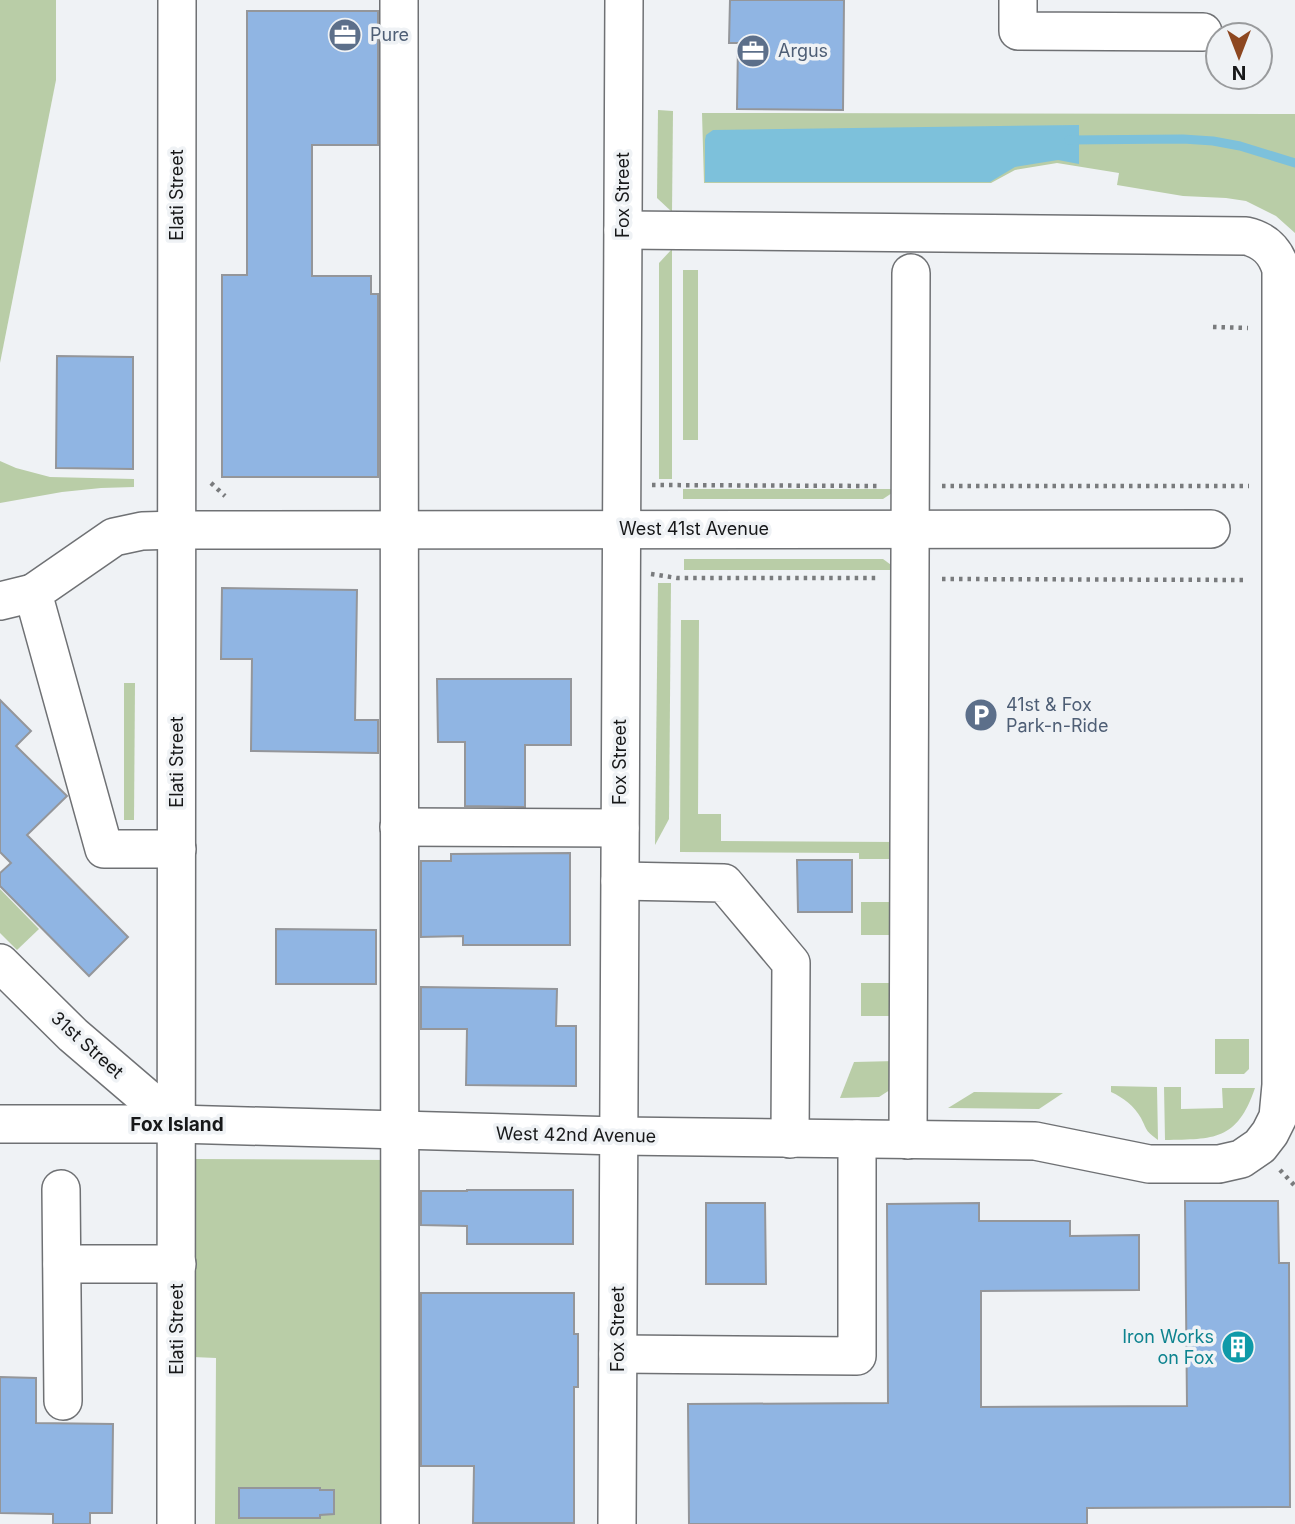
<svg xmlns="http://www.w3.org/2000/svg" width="1295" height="1524" viewBox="0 0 1295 1524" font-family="Inter,sans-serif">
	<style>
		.green { fill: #b9cda7 }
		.water { fill: #7dc1db }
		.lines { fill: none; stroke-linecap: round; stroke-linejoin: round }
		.stream { stroke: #7dc1db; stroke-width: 9 }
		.building { fill: #90b5e3; stroke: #94969a; stroke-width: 2 }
		.minor-casing { stroke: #6f7174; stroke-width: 40 }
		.path { stroke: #797b7d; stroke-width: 4.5; stroke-dasharray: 3.5 5; stroke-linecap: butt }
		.minor { stroke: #fff; stroke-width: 37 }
		.labels { text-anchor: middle; stroke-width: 7; stroke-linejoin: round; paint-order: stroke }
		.service-label { font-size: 18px; fill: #4e5e75; stroke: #eff2f5; text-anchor: start }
		.street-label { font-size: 18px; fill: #171819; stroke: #eff2f5 }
		.culture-label { font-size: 18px; fill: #0d838f; stroke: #eff2f5; text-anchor: end }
		.neighbourhood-label { font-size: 19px; font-weight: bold; fill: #171819; stroke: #eff2f5 }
	</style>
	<rect width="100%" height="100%" fill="#eff2f5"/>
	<g class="green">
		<polygon points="0,0 56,0 56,80 0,363"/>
		<polygon points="658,110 673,111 672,212 657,198"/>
		<polygon points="702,113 1295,114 1295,233 1276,216 1246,201 1226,198 1183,196 1117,185 1119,173 1057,163 1015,170 991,183 704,183"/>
		<polygon points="672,249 672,479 659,479 659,263"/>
		<rect x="683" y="270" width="15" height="170"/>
		<polygon points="0,461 16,468 50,477 134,479 134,487 101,488 62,492 0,503"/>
		<polygon points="683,489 898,489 883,499 683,499"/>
		<polygon points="684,559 883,559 898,570 684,570"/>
		<polygon points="658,583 671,583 669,819 655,845"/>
		<polygon points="681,620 699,620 698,814 721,814 721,841 896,842 896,859 859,859 859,853 680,852"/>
		<polygon points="124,683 135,683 134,820 124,820"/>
		<polygon points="0,889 39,929 17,950 0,933"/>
		<rect x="861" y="902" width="35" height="33"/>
		<polygon points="861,983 895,983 896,1016 861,1016"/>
		<polygon points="1215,1039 1249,1039 1249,1069 1244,1074 1215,1074"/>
		<polygon points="896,1061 896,1086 879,1097 840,1098 854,1062"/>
		<path d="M1111 1086 1157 1087 1158 1140C1145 1130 1148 1132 1141 1118 1134 1106 1124 1098 1111 1092Z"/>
		<path d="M1164 1087H1181V1109L1223 1108 1222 1088H1255C1237 1141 1214 1139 1165 1140Z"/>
		<polygon points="974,1092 1063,1093 1039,1109 948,1108"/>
		<polygon points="193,1159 389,1160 389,1524 215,1524 216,1358 193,1357"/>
	</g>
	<polygon class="water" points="1079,125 1079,164 1058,160 1015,167 990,182 705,182 705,140 706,135 713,130"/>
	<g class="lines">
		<polyline class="stream" points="1069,140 1183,139 1213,141 1240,146 1295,163"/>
	</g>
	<g class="building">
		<polygon points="730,0 844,0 843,110 737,109 738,43 729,43"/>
		<polygon points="247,11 378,11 378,145 312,145 312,276 371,276 371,294 378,294 378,477 222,477 222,275 247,275"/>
		<polygon points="57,356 133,357 133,469 56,468"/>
		<polygon points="222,588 357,590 355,720 378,720 378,753 251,751 252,659 221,659"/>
		<polygon points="437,679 571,679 571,745 525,745 525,807 465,806 465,742 438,742"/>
		<polygon points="0,700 31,731 16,746 67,796 27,835 128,937 89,976 0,886 0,873 11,863 0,852"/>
		<polygon points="570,853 570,945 463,945 463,936 421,937 421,861 451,861 451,854"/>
		<polygon points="797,860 852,860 852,912 798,912"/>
		<polygon points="276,929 376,930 376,984 276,984"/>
		<polygon points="421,987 557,989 556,1026 576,1026 576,1086 466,1085 467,1029 421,1029"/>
		<polygon points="467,1190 573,1190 573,1244 467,1244 467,1226 421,1225 421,1191 467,1191"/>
		<polygon points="1185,1201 1278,1201 1279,1263 1289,1263 1290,1507 1087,1508 1087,1524 689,1524 688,1404 888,1403 887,1204 979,1203 979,1221 1070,1221 1070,1236 1139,1235 1139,1290 981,1291 981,1407 1187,1406"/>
		<polygon points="706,1203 765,1203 766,1284 706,1284"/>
		<polygon points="421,1293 574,1293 574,1334 578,1334 578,1387 574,1387 574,1523 473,1523 474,1466 421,1466"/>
		<polygon points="0,1377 36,1378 36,1423 113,1424 112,1513 90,1513 90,1524 53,1524 53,1514 0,1513"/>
		<polygon points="239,1488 320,1488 320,1490 334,1490 334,1514 320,1515 320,1518 239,1518"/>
	</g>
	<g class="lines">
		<defs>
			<g id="minor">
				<polyline points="399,0 400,1524"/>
				<polyline points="1018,0 1018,31 1203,32"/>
				<polyline points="0,601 33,593"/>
				<polyline points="399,827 620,828"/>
				<polyline points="177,849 104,849 33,593 114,537 142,531 178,530 1211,529"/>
				<polyline points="620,881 724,883 791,963 790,1139"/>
				<polyline points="0,963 73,1035 177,1124"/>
				<path d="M0 1124H177L619 1136 1035 1141 1149 1164H1219L1241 1159 1260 1146 1270 1133 1278 1117 1281 1085V270C1276 251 1264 240 1246 236L623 230"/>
				<polyline points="908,1140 911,273"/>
				<polyline points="61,1189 63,1401"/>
				<polyline points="62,1264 177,1264"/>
				<polyline points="618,1354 857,1356 857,1139"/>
				<polyline points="176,1524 177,0"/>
				<polyline points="617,1524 624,0"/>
			</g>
		</defs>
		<use href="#minor" class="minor-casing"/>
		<g class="path">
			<polyline points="1213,327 1248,328"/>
			<polyline points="211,483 225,496"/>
			<polyline points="652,485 878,486"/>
			<polyline points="942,486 1249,486"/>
			<polyline points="651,574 677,578 877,578"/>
			<polyline points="942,579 1248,580"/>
			<polyline points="1280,1170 1295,1186"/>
		</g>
		<use href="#minor" class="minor"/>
	</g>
	<defs>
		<symbol id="office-disc" viewBox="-11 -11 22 22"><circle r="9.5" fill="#5c6f8a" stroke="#eff2f5"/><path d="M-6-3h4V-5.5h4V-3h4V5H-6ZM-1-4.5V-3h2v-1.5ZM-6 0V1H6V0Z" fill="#fff"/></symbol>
		<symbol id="parking-disc" viewBox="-11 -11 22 22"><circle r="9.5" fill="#5c6f8a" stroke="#eff2f5"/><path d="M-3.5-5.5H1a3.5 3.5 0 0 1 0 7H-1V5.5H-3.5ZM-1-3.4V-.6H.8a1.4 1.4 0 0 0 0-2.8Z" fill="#fff"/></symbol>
		<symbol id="building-disc" viewBox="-11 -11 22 22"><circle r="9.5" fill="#0f9aa8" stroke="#eff2f5"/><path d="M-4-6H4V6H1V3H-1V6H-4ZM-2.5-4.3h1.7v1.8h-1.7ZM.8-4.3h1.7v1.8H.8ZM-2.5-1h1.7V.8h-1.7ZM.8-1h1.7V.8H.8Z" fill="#fff"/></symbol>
	</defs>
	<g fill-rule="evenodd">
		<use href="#office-disc" x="326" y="16" width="38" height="38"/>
		<use href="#office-disc" x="734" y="32" width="38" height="38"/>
		<use href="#parking-disc" x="962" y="696" width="38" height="38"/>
		<use href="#building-disc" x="1219" y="1328" width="38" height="38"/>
	</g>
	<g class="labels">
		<g class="service-label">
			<text x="370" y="41">Pure</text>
			<text x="778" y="57">Argus</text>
			<text x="1006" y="711">41st &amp; Fox<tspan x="1006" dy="21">Park-n-Ride</tspan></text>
		</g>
		<g class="street-label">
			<text transform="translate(177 195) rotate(-90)" y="6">Elati Street</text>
			<text transform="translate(623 195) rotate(-90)" y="6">Fox Street</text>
			<text x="694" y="535">West 41st Avenue</text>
			<text transform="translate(177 762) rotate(-90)" y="6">Elati Street</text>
			<text transform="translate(620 762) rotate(-90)" y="6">Fox Street</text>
			<text transform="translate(87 1045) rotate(42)" y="6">31st Street</text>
			<text transform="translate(576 1135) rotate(1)" y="6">West 42nd Avenue</text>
			<text transform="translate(177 1329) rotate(-90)" y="6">Elati Street</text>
			<text transform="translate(618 1329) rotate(-90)" y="6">Fox Street</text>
		</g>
		<g class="culture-label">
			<text x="1214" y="1343">Iron Works<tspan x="1214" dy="21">on Fox</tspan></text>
		</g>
		<g class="neighbourhood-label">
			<text x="177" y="1131">Fox Island</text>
		</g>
	</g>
	<g transform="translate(1239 56) rotate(180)"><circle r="33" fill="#eff2f5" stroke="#999b9d" stroke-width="2"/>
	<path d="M0-5L12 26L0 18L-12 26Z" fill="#8d4720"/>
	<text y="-10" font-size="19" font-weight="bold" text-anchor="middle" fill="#171819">N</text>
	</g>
</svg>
